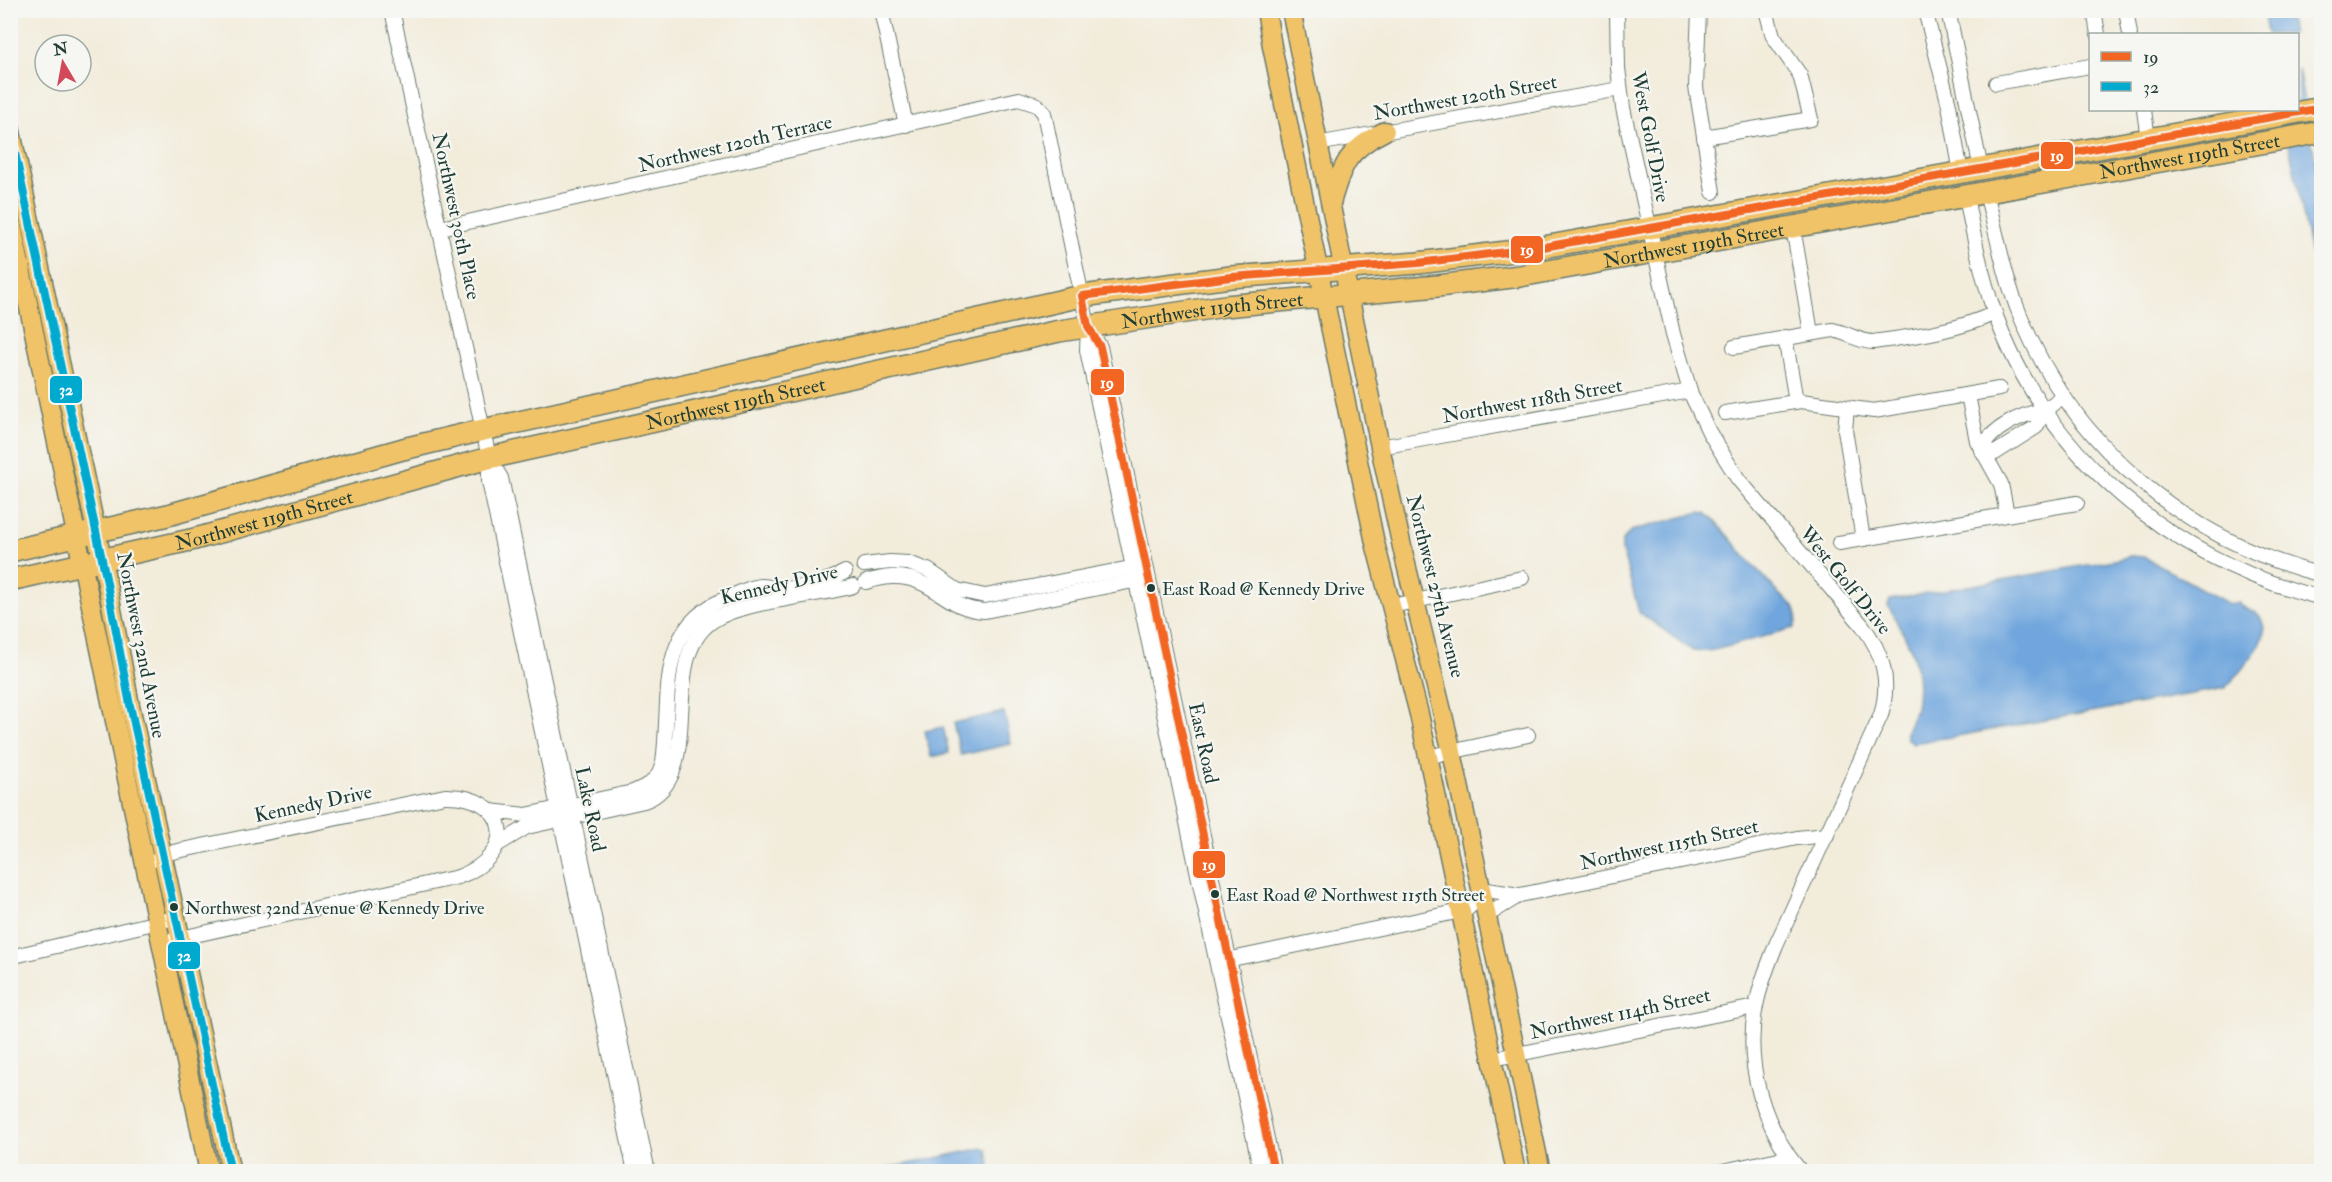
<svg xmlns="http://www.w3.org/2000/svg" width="2332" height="1182" viewBox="0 0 2332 1182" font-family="'IM FELL Double Pica',serif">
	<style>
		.water { fill: #6fa6dd; stroke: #477288; stroke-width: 1.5 }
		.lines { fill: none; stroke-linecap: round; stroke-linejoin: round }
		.minor-casing { stroke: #697a6e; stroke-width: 16 }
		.major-casing { stroke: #697a6e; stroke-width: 21 }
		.highway-casing { stroke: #697a6e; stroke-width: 24 }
		.minor { stroke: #fff; stroke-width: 14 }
		.major { stroke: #f0c369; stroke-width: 18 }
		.highway { stroke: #f0c369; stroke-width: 21 }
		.bus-1-casing { stroke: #f6f6f2; stroke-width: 12 }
		.bus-2-casing { stroke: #f6f6f2; stroke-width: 12 }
		.bus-1 { stroke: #f26522; stroke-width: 8 }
		.bus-2 { stroke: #00a9ce; stroke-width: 8 }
		.bus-dot { fill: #1f3d34; stroke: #f6f6f2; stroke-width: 2 }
		.labels { text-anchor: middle; stroke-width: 4.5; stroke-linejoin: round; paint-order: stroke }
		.bus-label { font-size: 18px; fill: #1f3d34; stroke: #f6f6f2; text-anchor: start }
		.street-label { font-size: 20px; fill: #1f3d34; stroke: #f6f6f2 }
		.line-badge { stroke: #f6f6f2; stroke-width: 2 }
		.badge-label { font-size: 16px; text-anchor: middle; font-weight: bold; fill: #fff }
	</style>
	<rect width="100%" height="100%" fill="#f6f6f2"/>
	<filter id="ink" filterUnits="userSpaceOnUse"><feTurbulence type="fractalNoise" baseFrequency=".0167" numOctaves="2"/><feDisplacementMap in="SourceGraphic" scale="12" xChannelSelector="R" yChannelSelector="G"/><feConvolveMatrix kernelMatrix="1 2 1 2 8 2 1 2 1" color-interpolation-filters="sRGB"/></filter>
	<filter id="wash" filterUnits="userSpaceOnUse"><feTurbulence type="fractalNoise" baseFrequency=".008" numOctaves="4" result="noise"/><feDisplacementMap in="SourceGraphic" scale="24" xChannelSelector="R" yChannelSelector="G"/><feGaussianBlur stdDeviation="1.35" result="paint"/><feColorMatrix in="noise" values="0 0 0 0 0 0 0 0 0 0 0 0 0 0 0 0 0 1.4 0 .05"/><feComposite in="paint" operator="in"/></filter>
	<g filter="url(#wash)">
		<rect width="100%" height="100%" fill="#f2ecdb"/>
		<g class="water">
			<polygon points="2263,11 2288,11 2292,34 2267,34"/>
			<path d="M2298 69 2321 190V298C2306 236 2296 172 2281 110H2298Z"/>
			<path d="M1700 512 1706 513C1721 526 1731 540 1744 555 1755 568 1768 580 1779 594 1784 600 1792 601 1795 609 1798 616 1796 622 1794 628L1726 647 1709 651H1693L1639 612 1622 550V541L1631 531Z"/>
			<path d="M2130 556 2144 557 2229 604 2239 603C2244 611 2253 609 2259 615 2262 619 2265 629 2264 634 2263 646 2234 679 2225 688L1957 736 1913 743 1906 738C1904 727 1914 718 1916 707 1923 664 1909 642 1888 606L1890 600 2120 559Z"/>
			<polygon points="1004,712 1011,744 961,755 953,723"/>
			<polygon points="943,727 949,753 931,757 925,731"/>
			<polygon points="983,1148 987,1150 991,1171 875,1171"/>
		</g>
	</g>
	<g filter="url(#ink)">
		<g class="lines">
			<defs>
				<g id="minor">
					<polyline points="392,10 489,458 489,481 635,1172"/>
					<polyline points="881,10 906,125"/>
					<path d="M1617 10 1618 68 1623 108 1673 334 1691 394 1709 432 1738 479 1862 625C1883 653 1891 680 1881 715L1776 945C1768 965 1760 985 1756 1006 1744 1064 1763 1127 1801 1172"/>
					<polyline points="1699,10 1696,87 1713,192"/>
					<polyline points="1925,10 1949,105 1961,173"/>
					<polyline points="1948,10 1981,169"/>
					<polyline points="2094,10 2098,34"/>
					<polyline points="2126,10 2130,34"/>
					<polyline points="1996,83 2090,66"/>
					<polyline points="2144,110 2148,139"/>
					<polyline points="1704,137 1811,119 1800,75 1773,36 1766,10"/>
					<polyline points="1317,144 1620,89"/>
					<path d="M1986 193C1997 234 2004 276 2020 315 2073 446 2186 540 2322 575"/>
					<path d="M1966 196C1973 235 1981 274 1994 311 2046 457 2173 561 2322 598"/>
					<polyline points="1793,227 1811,333"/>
					<polyline points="441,228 1019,99 1037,105 1044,113 1088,326 1087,350 1261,1172"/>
					<polyline points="1088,326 1100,347 1274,1172"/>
					<polyline points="1785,337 1796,401"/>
					<path d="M1734 347 1833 330C1848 333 1859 342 1873 342 1915 336 1957 331 1995 313"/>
					<polyline points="1968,395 1977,441 2001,484 2007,514"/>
					<polyline points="1847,408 1845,430 1863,539"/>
					<path d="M2045 410C2022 414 1991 428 1981 450L1995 453 2036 427 2045 410 2063 396"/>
					<polyline points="1725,413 1801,401 1874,411 1999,389"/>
					<polyline points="1380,447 1690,391"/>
					<polyline points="489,458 501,478 648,1172"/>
					<polyline points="1839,543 2077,503"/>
					<polyline points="864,565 890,562 908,563 928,570 957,590 985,596 1141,566"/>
					<path d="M866 582C883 577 900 574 917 581 943 591 954 610 985 611L1143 579"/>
					<polyline points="1392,606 1522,578"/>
					<polyline points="1427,757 1528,735"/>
					<path d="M490 811 526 815 633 792 650 784 659 774 663 763C672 698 653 625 730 597 739 593 750 587 760 586 768 585 775 589 783 589 802 588 828 582 845 572"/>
					<path d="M497 845 527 827 644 801C708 778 656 662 711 622 739 601 816 597 853 586"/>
					<path d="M157 860 163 854 445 796C511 795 519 855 458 877L172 940"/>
					<polyline points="1486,916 1520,895 1797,838 1827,835"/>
					<polyline points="10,957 175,918"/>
					<polyline points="1222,961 1466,910 1478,899 1481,889 1519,895"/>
					<polyline points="1492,1059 1755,1007"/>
					<polyline points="1718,1172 1788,1157"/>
				</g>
				<g id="major">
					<polyline points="1266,10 1272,46 1375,543 1419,714 1516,1172"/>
					<polyline points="1291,10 1380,447 1404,556 1452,752 1541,1172"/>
					<polyline points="10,127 106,578 130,705 231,1172"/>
					<path d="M1331 203C1343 164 1347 150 1385 131"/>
					<polyline points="10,217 209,1172"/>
				</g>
				<g id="highway">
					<polyline points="10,551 168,515 403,449 483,430 1082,296 1231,277 1418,263 1538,248 2322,108"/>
					<path id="s1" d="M10 580 195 539 489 458 1059 331 1225 306 1438 286 1520 276 2322 132"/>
				</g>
			</defs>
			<use href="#minor" class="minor-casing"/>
			<use href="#major" class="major-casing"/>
			<use href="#highway" class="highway-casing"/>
			<use href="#minor" class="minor"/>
			<use href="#major" class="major"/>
			<use href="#highway" class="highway"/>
			<defs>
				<polyline id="bus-1" points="1274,1172 1100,347 1088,326 1082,296 1231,277 1418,263 1538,248 2322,108"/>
				<polyline id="bus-2" points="10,129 106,578 130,705 231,1172"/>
			</defs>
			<use href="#bus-1" class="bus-1-casing"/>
			<use href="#bus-2" class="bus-2-casing"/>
			<use href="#bus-1" class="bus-1"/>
			<use href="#bus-2" class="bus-2"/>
		</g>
	</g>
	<g class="bus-dot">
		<circle cx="1151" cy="588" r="5"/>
		<circle cx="1215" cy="894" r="5"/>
		<circle cx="174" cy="907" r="5"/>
	</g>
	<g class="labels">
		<g class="bus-label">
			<text x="1162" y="595">East Road @ Kennedy Drive</text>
			<text x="1226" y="901">East Road @ Northwest 115th Street</text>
			<text x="185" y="914">Northwest 32nd Avenue @ Kennedy Drive</text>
		</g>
		<g class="street-label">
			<text transform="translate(1465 97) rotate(-10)" y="7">Northwest 120th Street</text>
			<text transform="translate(1651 137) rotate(79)" y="7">West Golf Drive</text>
			<text transform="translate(735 143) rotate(-13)" y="7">Northwest 120th Terrace</text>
			<text dy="7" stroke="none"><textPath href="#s1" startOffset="2223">Northwest 119th Street</textPath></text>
			<text transform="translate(457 216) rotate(78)" y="7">Northwest 30th Place</text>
			<text dy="7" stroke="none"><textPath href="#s1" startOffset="1719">Northwest 119th Street</textPath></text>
			<text dy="7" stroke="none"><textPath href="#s1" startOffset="1233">Northwest 119th Street</textPath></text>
			<text transform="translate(1532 400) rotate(-10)" y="7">Northwest 118th Street</text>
			<text dy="7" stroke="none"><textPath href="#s1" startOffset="747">Northwest 119th Street</textPath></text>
			<text dy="7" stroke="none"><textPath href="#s1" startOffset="261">Northwest 119th Street</textPath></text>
			<text transform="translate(1846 580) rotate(51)" y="7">West Golf Drive</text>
			<text transform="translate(779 584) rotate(-13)" y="7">Kennedy Drive</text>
			<text transform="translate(1436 586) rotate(76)" y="7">Northwest 27th Avenue</text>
			<text transform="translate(142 645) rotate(79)" y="7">Northwest 32nd Avenue</text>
			<text transform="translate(1204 743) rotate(78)" y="7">East Road</text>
			<text transform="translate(313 803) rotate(-12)" y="7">Kennedy Drive</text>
			<text transform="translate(591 809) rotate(78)" y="7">Lake Road</text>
			<text transform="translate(1669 844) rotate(-12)" y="7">Northwest 115th Street</text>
			<text transform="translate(1620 1013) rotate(-12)" y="7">Northwest 114th Street</text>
		</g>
	</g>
	<g class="line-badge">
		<rect x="2040" y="141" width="34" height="29" rx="6" fill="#f26522"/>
		<rect x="1510" y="235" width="34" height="29" rx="6" fill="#f26522"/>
		<rect x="1090" y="368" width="35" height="28" rx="6" fill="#f26522"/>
		<rect x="49" y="375" width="34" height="29" rx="6" fill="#00a9ce"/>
		<rect x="1192" y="850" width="34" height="29" rx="6" fill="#f26522"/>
		<rect x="167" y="941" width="34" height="29" rx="6" fill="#00a9ce"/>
	</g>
	<g class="badge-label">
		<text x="2057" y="161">19</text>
		<text x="1527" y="255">19</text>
		<text x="1107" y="388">19</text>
		<text x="66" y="395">32</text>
		<text x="1209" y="870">19</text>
		<text x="184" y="961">32</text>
	</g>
	<rect width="2332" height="1182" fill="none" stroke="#f6f6f2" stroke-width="36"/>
	<rect x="2089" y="33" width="210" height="78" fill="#f6f6f2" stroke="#a0aca6" stroke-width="1.5"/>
	<rect x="2101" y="52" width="30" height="9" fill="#f26522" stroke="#a0aca6" stroke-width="1.5"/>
	<text x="2143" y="63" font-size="18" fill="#1f3d34">19</text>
	<rect x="2101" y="82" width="30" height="9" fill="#00a9ce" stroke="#a0aca6" stroke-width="1.5"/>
	<text x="2143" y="93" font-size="18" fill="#1f3d34">32</text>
	<g transform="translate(63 63) rotate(350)"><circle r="28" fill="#f6f6f2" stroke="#a0aca6" stroke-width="1.5"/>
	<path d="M0-4.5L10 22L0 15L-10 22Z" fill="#d1495b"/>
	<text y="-9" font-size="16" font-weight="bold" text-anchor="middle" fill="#1f3d34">N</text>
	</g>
</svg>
